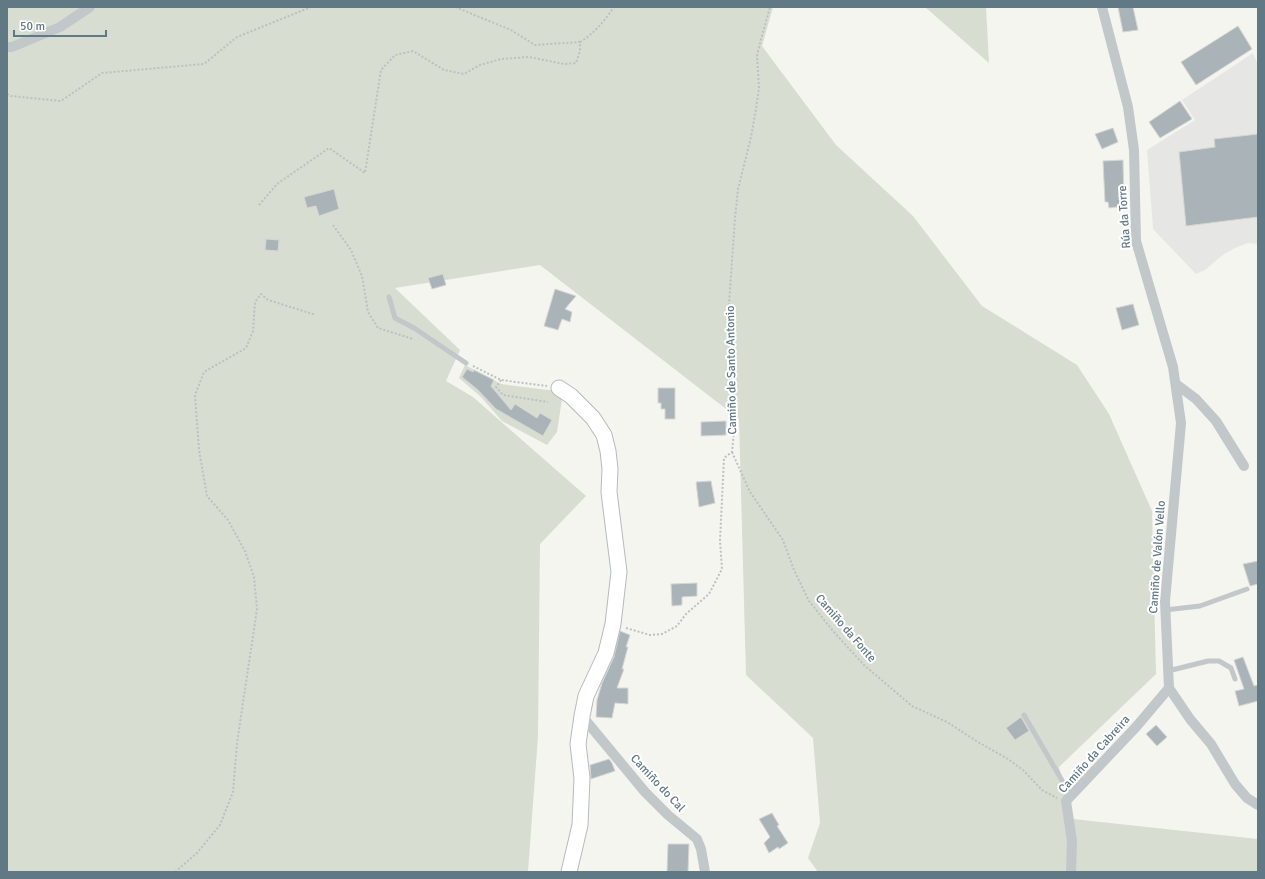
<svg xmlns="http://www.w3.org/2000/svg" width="1265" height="879" viewBox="0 0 1265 879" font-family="Signika,sans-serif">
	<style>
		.built { fill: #e6e6e4 }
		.green { fill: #d7ddd1 }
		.building { fill: #aab4b8; stroke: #d6d6d3 }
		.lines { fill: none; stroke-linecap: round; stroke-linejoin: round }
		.secondary-casing { stroke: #b4bbbe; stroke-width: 17 }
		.path { stroke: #bdc0c2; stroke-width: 2; stroke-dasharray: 2 2; stroke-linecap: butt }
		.lane { stroke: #c2c7ca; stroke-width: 5 }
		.street { stroke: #c2c7ca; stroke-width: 10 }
		.secondary { stroke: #fff; stroke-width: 15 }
		.labels { text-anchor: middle; stroke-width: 4; stroke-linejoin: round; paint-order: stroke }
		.street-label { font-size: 12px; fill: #617985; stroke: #fff }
	</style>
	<rect width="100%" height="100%" fill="#f5f5f0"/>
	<polygon class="built" points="1253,53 1258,65 1258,244 1248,243 1235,248 1224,254 1205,270 1196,274 1153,229 1147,150 1195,120 1182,100"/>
	<g class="green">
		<polygon points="7,7 773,7 762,46 836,145 913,216 982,306 1077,365 1109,414 1152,511 1156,674 1059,767 1073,819 1258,839 1258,872 818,872 808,858 820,823 813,738 746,675 739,419 540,265 395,288 460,350 446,381 473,397 586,496 540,544 538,736 528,872 7,872"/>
		<polygon points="925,7 986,7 989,63"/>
		<polygon points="465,365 501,384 556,391 562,399 557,432 547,445 502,421 481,397 459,378"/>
	</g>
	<g class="building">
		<polygon points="1118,7 1133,7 1138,30 1123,32"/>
		<polygon points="1238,26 1252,49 1196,85 1181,62"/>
		<polygon points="1180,101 1192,119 1160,138 1149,122"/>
		<polygon points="1113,128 1118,142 1102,149 1095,134"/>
		<polygon points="1258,134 1258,217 1186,226 1179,152 1215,147 1214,139"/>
		<polygon points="1123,160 1124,206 1109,208 1108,202 1105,202 1103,161"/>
		<polygon points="334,189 339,209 319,216 316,206 307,208 304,197"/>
		<polygon points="266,239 279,240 278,251 265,250"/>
		<polygon points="443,274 446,285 432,289 428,278"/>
		<polygon points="555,289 576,296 565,309 572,312 570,322 562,319 558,330 544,326"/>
		<polygon points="1133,304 1139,325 1122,330 1116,308"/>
		<polygon points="467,369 473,372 474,370 494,380 491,386 511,410 515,404 537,418 540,413 552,420 543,436 496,409 478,390 462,377"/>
		<polygon points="658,388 675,388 675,419 665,419 665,409 661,409 661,403 658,403"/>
		<polygon points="726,421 726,435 701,436 701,422"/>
		<polygon points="711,481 715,503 699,507 696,482"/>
		<polygon points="1258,561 1258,584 1250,586 1243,564"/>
		<polygon points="697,583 697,596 682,597 682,605 672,606 671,584"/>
		<polygon points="620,631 630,635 626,647 628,647 622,669 624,669 617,688 628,688 628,704 615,703 612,718 596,717 597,700 602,683 614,657"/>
		<polygon points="1243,657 1254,686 1258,685 1258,701 1239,706 1235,691 1244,689 1234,660"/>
		<polygon points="1021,717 1029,731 1015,740 1006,728"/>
		<polygon points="1156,725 1167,737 1157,746 1146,734"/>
		<polygon points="609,759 612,763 615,771 591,779 590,765"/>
		<polygon points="772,813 779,825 777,826 788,843 779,849 778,847 769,853 764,843 770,837 759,819"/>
		<polygon points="668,844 689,844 688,872 667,872"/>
	</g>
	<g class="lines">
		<defs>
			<polyline id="secondary" points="559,388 571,396 593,418 604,435 608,451 610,469 609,492 619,572 613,624 606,653 586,696 582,716 578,744 582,778 580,825 569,872"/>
		</defs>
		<use href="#secondary" class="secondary-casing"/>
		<g class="path">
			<path d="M580 42C594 34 605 20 614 7"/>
			<polyline points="7,94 11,96 61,101 102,73 204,64 237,37 311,7"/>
			<polyline points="259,205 277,184 329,148 365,173 381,70 395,55 413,51 444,70 464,74 480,65 501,59 529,57 564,64 576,63 580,51 580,42 535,45 511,30 455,7"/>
			<polyline points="333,225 351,250 362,276 368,312 378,328 413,339"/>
			<polyline points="473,366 501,380 547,386"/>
			<polyline points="501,380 496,387 503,395 548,402"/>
			<polyline points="732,452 750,492 783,540 794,570 809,601 833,631 864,665 912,706 947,722 978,742 1008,759 1023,770 1042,790 1057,798"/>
			<polyline points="626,628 650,635 662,634 677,626 686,614 709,594 722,569 720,541 724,458 732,452 734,431 731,418 730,363 728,318 735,218 738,189 751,137 756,109 759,88 757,56 760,43 770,7"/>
			<polyline points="175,872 197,853 220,825 233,792 237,743 257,609 254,577 245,551 228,520 207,496 199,450 195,395 204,372 246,348 253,331 255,302 261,294 268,300 316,315"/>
		</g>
		<g class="lane">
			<polyline points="389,297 395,318 414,328 466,363"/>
			<polyline points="1165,610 1200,606 1247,589"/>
			<polyline points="1168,671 1208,661 1219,661 1231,668 1235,679"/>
			<polyline points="1024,715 1071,796"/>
		</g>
		<g class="street">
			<polyline points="1102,7 1128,107 1134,150 1136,241 1173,367 1181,423 1165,601 1169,688 1190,719 1211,744 1235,784 1247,798 1258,805"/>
			<polyline points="7,47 12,47 60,27 90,7"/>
			<polyline points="1176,384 1196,399 1216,421 1244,466"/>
			<polyline points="582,716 645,792 668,815 697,839 701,849 705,872"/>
			<polyline points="1071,872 1072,841 1066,801 1136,727 1169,688"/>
		</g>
		<use href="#secondary" class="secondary"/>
	</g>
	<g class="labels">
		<g class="street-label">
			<text transform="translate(1124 217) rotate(-94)" y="4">Rúa da Torre</text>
			<text transform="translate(731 370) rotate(-91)" y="4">Camiño de Santo Antonio</text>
			<text transform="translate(1157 557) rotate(-86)" y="4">Camiño de Valón Vello</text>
			<text transform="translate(846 628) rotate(49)" y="4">Camiño da Fonte</text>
			<text transform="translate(1094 754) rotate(-48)" y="4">Camiño da Cabreira</text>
			<text transform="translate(658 783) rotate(47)" y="4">Camiño do Cal</text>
		</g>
	</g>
	<rect width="1265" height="879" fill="none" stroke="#617985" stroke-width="16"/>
	<path d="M14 30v6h92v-6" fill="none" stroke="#617985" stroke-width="2"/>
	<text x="20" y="30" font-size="12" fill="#617985" stroke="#ffffff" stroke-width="3" paint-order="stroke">50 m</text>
</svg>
